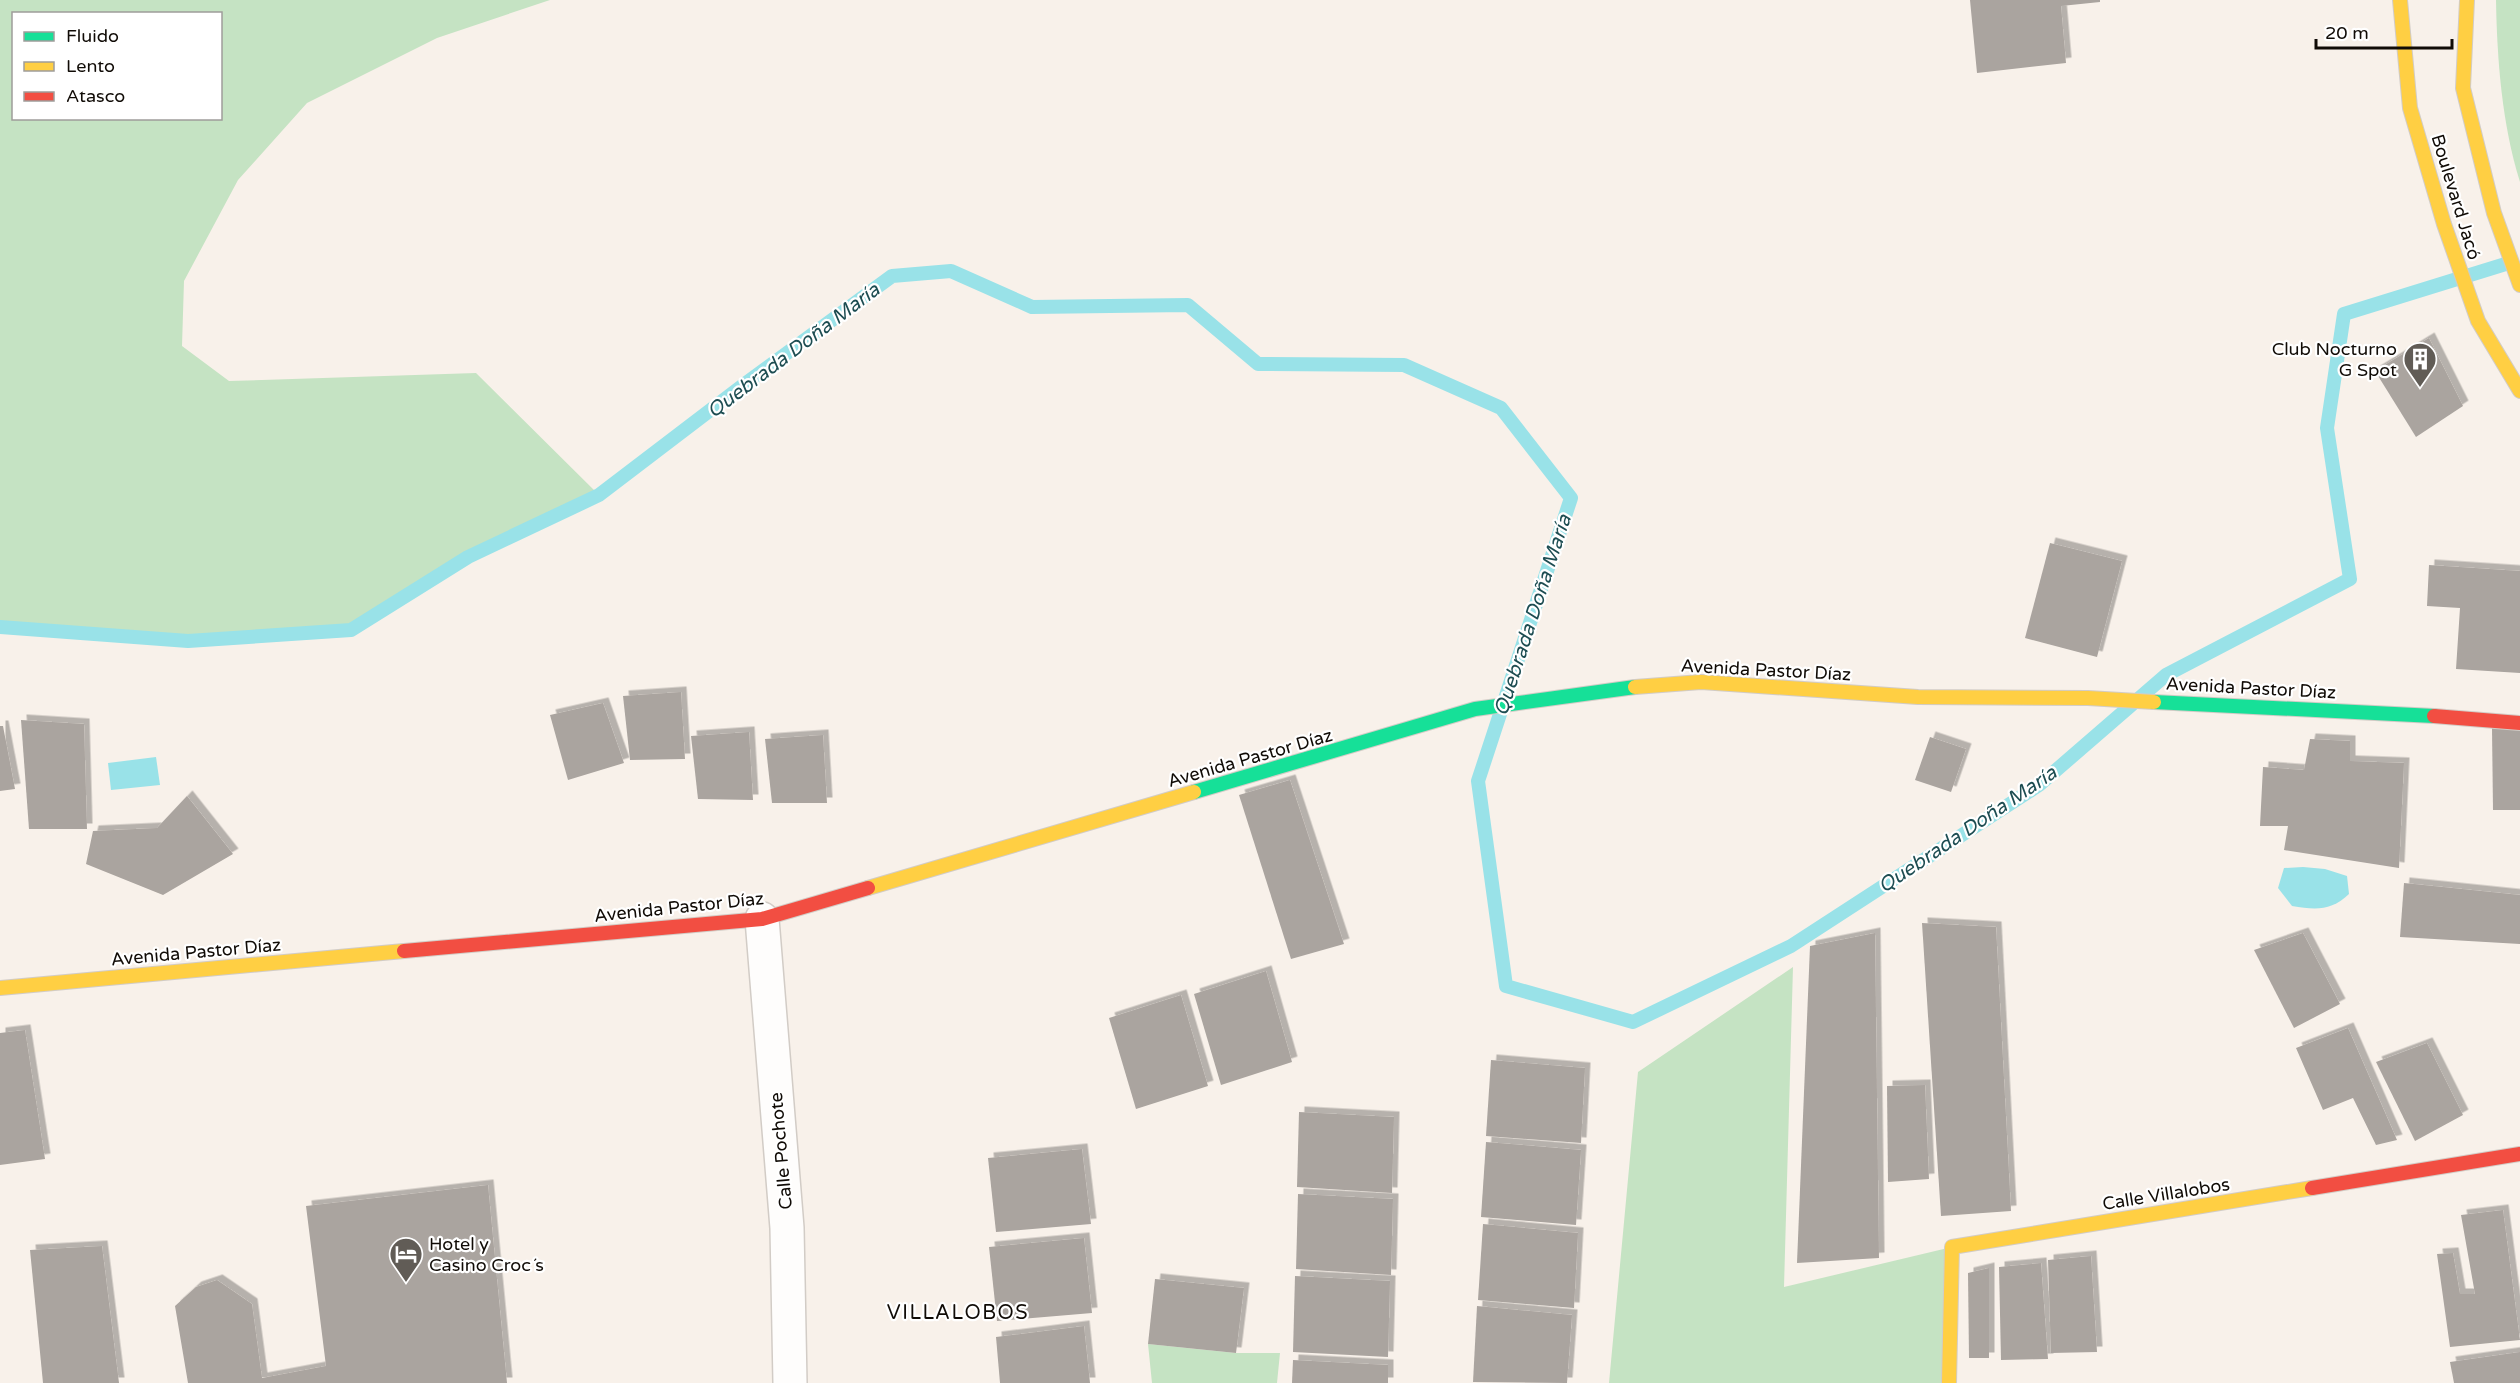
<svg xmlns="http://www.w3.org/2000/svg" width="2520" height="1383" viewBox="0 0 2520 1383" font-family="'Varela Round',sans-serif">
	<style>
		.green { fill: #c5e3c3; fill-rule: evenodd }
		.water { fill: #99e2e8 }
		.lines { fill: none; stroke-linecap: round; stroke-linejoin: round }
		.stream { stroke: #99e2e8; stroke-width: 14 }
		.building { fill: #aaa49f; filter: url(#shadow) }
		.street-casing { stroke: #d2ccc6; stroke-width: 36 }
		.fast-casing { stroke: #d2ccc6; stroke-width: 16 }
		.slow-casing { stroke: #d2ccc6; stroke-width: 16 }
		.jam-casing { stroke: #d2ccc6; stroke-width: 16 }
		.street { stroke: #fefdfc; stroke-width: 33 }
		.fast { stroke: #16e098; stroke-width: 14 }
		.slow { stroke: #ffcf43; stroke-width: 14 }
		.jam { stroke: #f24e42; stroke-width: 14 }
		.labels { text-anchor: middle; stroke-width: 4.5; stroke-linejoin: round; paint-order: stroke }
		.street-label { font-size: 18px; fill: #100b06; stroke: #fff }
		.poi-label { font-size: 18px; fill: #100b06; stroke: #fff; text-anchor: end }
		.water-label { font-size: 20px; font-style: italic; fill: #1d4d52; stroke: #fff }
		.neighbourhood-label { font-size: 20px; letter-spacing: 1.5px; fill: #100b06; stroke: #fff }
	</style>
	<defs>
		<filter id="shadow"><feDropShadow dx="5.5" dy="-5.5" stdDeviation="0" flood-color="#0004"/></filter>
	</defs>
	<rect width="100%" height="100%" fill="#f8f1ea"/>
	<g class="green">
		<path d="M0 0H550L437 38 307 103 238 180 184 281 182 346 229 381 476 373 599 495 468 557 351 630 188 641 0 627ZM14 14H220V118H14Z"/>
		<path d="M2496 0H2520V182C2502 125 2497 60 2496 0Z"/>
		<polygon points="1793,967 1784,1287 1952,1247 1949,1383 1609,1383 1638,1072"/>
		<polygon points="1148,1344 1236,1353 1280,1353 1277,1383 1152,1383"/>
	</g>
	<g class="water">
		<polygon points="156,757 160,785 111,790 108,763"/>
		<path d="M2303 867 2325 869 2347 876 2349 894C2331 911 2316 910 2292 906L2278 888 2284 868Z"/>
	</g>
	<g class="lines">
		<polyline class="stream" points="0,627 188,641 351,630 468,557 599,495 742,386 892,276 951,271 1032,307 1188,305 1258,364 1404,365 1501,408 1571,498 1478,781 1506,986 1633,1022 1791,946 2039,785 2166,675 2350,579 2327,428 2344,314 2512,262"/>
	</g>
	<g class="building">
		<polygon points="1970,0 2100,0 2100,2 2061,6 2066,63 1977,73"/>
		<polygon points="2429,338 2463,406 2416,437 2375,371"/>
		<polygon points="2050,543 2122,561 2097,657 2025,638"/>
		<polygon points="2429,565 2520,571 2520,673 2456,669 2460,608 2427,606"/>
		<polygon points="681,692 685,759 630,760 623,696"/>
		<polygon points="603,703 624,763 568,780 550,715"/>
		<polygon points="21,720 84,724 87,829 29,829"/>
		<polygon points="0,726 3,726 15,789 0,791"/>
		<polygon points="2492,728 2520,729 2520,810 2493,810"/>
		<polygon points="749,732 753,800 698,799 691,736"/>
		<polygon points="823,735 827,803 772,803 765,739"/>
		<polygon points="1930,737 1966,749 1951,792 1915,780"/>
		<polygon points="2310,739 2350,741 2350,761 2404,763 2399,868 2284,850 2288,826 2260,826 2263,767 2304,770"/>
		<polygon points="1290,780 1344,944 1291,959 1239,795"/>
		<polygon points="187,796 233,854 163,895 86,864 93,831 157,828"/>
		<polygon points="2404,883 2520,895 2520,944 2400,937"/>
		<polygon points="1922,923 1996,927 2011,1211 1941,1216"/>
		<polygon points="1875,933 1879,1258 1797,1263 1810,946"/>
		<polygon points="2303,933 2340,1004 2294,1028 2254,950"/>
		<polygon points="1266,971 1292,1062 1221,1085 1194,994"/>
		<polygon points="1181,995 1208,1086 1136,1109 1109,1018"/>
		<polygon points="2348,1028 2397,1140 2376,1145 2353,1098 2323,1110 2296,1048"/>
		<polygon points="25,1030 45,1159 0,1165 0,1033"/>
		<polygon points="2427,1043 2463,1115 2415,1141 2376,1062"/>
		<polygon points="1491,1060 1585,1068 1581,1143 1486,1136"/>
		<polygon points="1925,1085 1929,1179 1888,1182 1887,1086"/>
		<polygon points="1299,1112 1394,1117 1392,1193 1297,1187"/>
		<polygon points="1486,1142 1581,1150 1576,1225 1481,1217"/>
		<polygon points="1082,1149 1091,1224 996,1232 988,1158"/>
		<polygon points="488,1185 507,1383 188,1383 175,1306 196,1287 217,1280 252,1304 262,1378 326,1366 306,1206"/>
		<polygon points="1298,1194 1393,1199 1391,1275 1296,1269"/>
		<polygon points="2503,1210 2520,1340 2450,1347 2437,1254 2453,1253 2460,1294 2475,1294 2461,1215"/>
		<polygon points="1483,1224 1578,1233 1574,1308 1478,1300"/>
		<polygon points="1084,1238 1092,1313 997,1321 989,1247"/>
		<polygon points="102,1246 119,1383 43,1383 30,1250"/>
		<polygon points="2091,1256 2097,1352 2051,1353 2048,1260"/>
		<polygon points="2041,1263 2048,1359 2001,1360 1999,1267"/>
		<polygon points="1989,1268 1989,1358 1969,1358 1968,1273"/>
		<polygon points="1295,1276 1390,1281 1388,1357 1293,1352"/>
		<polygon points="1155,1279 1244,1288 1236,1353 1148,1344"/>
		<polygon points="1477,1306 1572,1315 1567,1383 1473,1382"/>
		<polygon points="1084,1326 1090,1383 1000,1383 996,1337"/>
		<polygon points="2520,1352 2520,1383 2454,1383 2450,1362"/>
		<polygon points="1293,1360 1388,1365 1388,1383 1292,1383"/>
	</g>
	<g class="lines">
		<defs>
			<polyline id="street" points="762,919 787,1228 790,1383"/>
			<g id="fast">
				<polyline points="2154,702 2434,716"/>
				<polyline points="1194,792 1475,709 1635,687"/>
			</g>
			<g id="slow">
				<polyline points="2400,0 2410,108 2444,224 2478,321 2520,391"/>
				<polyline points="2467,0 2463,88 2494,213 2520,285"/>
				<polyline points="1635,687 1701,682 1918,697 2088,698 2154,702"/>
				<polyline points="868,888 1194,792"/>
				<polyline points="0,988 404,951"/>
				<polyline points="1949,1383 1952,1247 2312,1188"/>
			</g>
			<g id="jam">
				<polyline points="2434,716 2520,723"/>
				<polyline points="404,951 762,919 868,888"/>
				<polyline points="2312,1188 2520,1154"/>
			</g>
		</defs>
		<use href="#street" class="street-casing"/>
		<use href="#fast" class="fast-casing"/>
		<use href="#slow" class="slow-casing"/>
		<use href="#jam" class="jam-casing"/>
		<use href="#street" class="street"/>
		<use href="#fast" class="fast"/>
		<use href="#slow" class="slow"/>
		<use href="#jam" class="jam"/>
	</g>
	<defs>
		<symbol id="building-pin" viewBox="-11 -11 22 30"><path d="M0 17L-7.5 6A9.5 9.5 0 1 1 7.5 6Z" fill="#615c56" stroke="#fff"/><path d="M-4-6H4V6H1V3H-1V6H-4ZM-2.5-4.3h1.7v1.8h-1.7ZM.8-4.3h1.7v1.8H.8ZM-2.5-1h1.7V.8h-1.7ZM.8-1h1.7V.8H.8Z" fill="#fff"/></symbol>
		<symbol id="hotel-pin" viewBox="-11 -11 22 30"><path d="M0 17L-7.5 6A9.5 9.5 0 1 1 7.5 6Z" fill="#615c56" stroke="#fff"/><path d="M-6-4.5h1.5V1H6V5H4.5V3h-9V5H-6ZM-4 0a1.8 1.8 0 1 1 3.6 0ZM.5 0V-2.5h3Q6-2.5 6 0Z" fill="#fff"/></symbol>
	</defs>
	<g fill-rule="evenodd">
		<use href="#building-pin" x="2401" y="340" width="38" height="52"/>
		<use href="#hotel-pin" x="387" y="1235" width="38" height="52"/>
	</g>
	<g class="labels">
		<g class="street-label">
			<text transform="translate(2456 197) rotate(73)" y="6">Boulevard Jacó</text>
			<text transform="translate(1766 670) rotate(3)" y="6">Avenida Pastor Díaz</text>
			<text transform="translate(2251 688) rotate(3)" y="6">Avenida Pastor Díaz</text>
			<text transform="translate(1250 758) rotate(-16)" y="6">Avenida Pastor Díaz</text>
			<text transform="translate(679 907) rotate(-6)" y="6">Avenida Pastor Díaz</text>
			<text transform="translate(196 952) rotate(-5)" y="6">Avenida Pastor Díaz</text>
			<text transform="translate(781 1151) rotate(-95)" y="6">Calle Pochote</text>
			<text transform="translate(2166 1194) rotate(-9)" y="6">Calle Villalobos</text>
		</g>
		<g class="poi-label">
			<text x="2397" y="355">Club Nocturno<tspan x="2397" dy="21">G Spot</tspan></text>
			<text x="429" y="1250" text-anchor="start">Hotel y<tspan x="429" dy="21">Casino Croc´s</tspan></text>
		</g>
		<g class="water-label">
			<text transform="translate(793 350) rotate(-37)" y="7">Quebrada Doña María</text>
			<text transform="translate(1532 615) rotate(-72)" y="7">Quebrada Doña María</text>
			<text transform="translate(1967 829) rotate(-34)" y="7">Quebrada Doña María</text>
		</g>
		<g class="neighbourhood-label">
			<text x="958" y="1319">VILLALOBOS</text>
		</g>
	</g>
	<rect x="12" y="12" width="210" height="108" fill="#ffffff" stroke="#9f9d9b" stroke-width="1.5"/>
	<rect x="24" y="32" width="30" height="9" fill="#16e098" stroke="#9f9d9b" stroke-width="1.5"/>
	<text x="66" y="42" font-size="18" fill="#100b06">Fluido</text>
	<rect x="24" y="62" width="30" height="9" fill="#ffcf43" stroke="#9f9d9b" stroke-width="1.5"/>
	<text x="66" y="72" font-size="18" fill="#100b06">Lento</text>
	<rect x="24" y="92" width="30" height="9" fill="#f24e42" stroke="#9f9d9b" stroke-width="1.5"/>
	<text x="66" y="102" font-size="18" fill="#100b06">Atasco</text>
	<path d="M2316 39v9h136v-9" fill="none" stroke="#100b06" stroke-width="3"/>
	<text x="2325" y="39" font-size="18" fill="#100b06" stroke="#ffffff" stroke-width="4.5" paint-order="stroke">20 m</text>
</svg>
